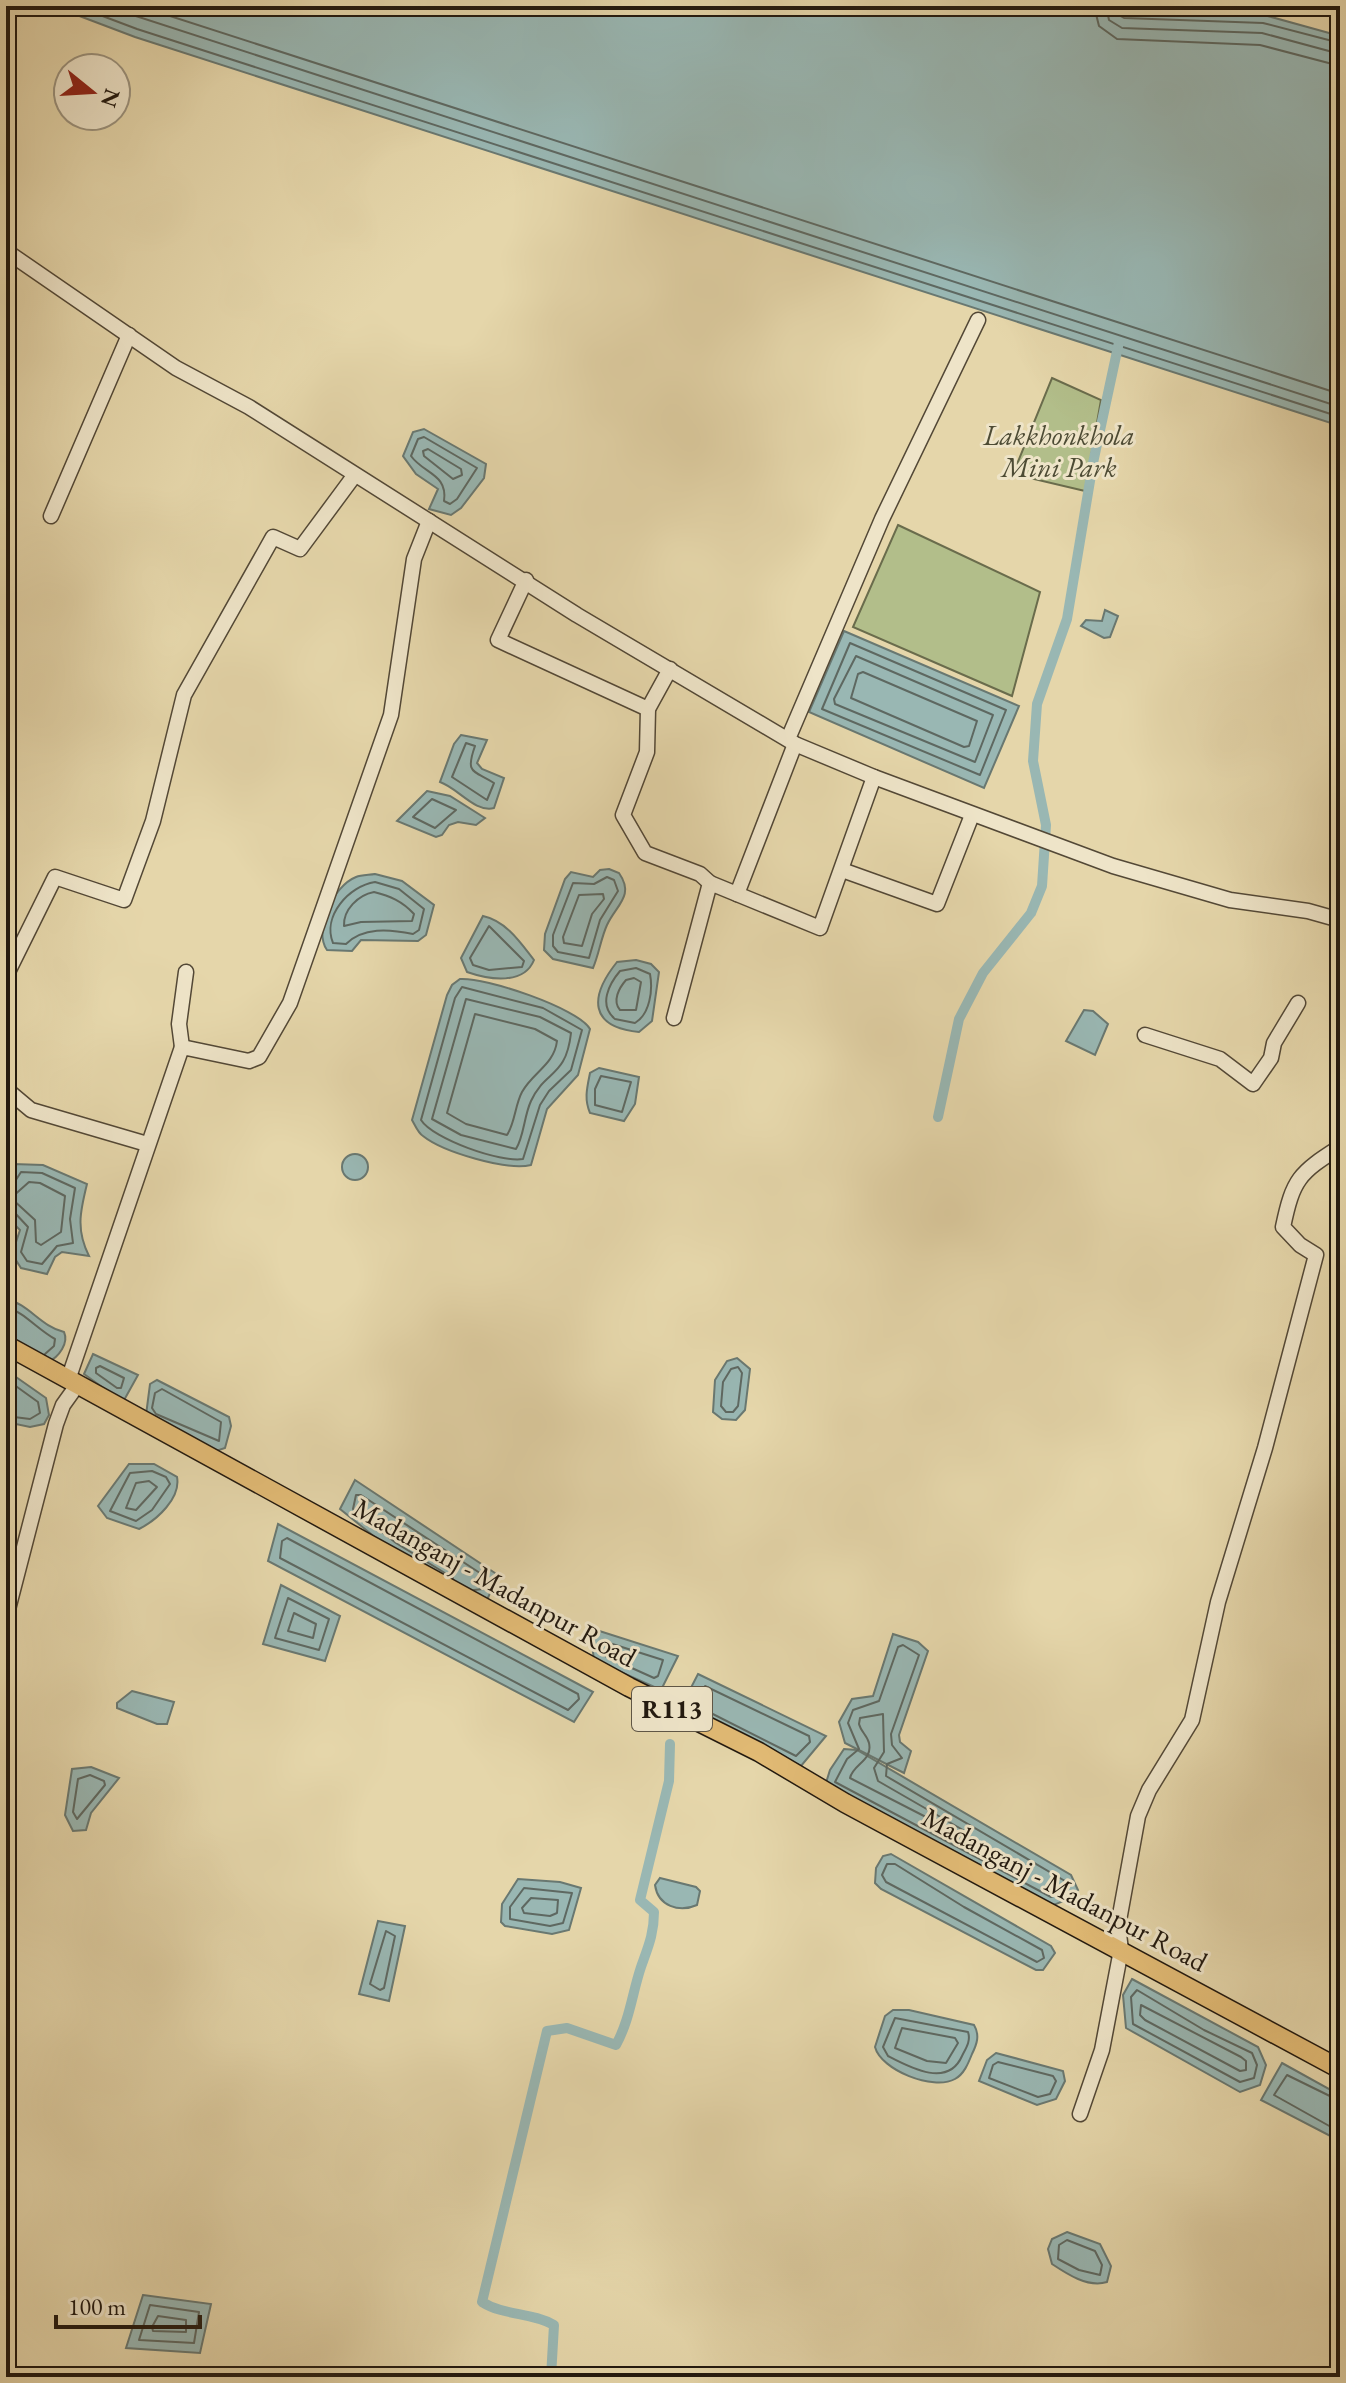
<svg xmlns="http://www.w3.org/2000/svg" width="1346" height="2383" viewBox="0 0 1346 2383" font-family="'EB Garamond',serif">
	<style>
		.green { fill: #b2be8a; stroke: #6a6c4c; stroke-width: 2 }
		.water { fill: #99b7b3; stroke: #697871; stroke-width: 2 }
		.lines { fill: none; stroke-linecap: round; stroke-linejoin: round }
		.shore { stroke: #5e6861; stroke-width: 2 }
		.canal { stroke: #99b7b3; stroke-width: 10 }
		.minor-casing { stroke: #534836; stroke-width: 17 }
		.major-casing { stroke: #22190f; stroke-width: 21 }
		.minor { stroke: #eee4c8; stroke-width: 14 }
		.major { stroke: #e2bb75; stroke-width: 18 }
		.labels { text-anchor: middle; stroke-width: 6; stroke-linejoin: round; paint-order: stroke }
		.shield { fill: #eee4c8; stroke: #5f5646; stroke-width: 2 }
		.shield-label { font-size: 26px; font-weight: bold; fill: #22190f }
		.park-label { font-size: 28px; font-style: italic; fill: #4d4b34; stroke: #eee4c8 }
		.street-label { font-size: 28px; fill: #22190f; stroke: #eee4c8 }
	</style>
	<rect width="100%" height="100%" fill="#e5d6aa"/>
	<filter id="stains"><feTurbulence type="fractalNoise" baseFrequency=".0025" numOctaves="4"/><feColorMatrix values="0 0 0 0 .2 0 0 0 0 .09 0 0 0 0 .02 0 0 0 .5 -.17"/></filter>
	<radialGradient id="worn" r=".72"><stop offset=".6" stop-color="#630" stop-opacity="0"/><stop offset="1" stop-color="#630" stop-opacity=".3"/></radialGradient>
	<g class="green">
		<polygon points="1052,378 1101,400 1085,491 1013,474"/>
		<polygon points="898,525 1040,592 1012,696 853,627"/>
	</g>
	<g class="water">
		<polygon points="53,6 1079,6 1264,15 1340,36 1340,426 135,37"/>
		<polygon points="424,429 486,464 484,478 461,508 451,515 429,509 438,489 416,474 403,456 413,432"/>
		<polygon points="1105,610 1118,616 1110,637 1104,638 1081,626 1086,620 1102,621"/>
		<polygon points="844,631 1019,706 984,788 809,712"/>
		<path d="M461 735 487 740 477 763 482 769 504 778 494 808C475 813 458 788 440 782L454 744Z"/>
		<polygon points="427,791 450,796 485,818 476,825 458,822 449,825 442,835 436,837 397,821"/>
		<path d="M609 869 619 873C635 896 616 905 607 925 601 938 599 954 593 968L553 959 544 950 545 934 565 879 571 872 593 877 600 870Z"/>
		<path d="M375 874 402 881 434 905 426 935 418 941 361 940 352 951 327 950C313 930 333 886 356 877 361 875 369 875 375 874Z"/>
		<path d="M483 916C506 921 520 942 534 960 524 985 490 980 467 972L461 958Z"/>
		<path d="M636 960 651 964 659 972 652 1021 639 1032C589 1027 589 997 617 962Z"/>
		<path d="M460 979C485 977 578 1008 590 1029L578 1075 547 1109 531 1165C507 1171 443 1152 423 1136 418 1133 415 1125 412 1120L447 995 452 985Z"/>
		<polygon points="1084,1010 1093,1011 1108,1024 1095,1055 1066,1041"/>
		<path d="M599 1068 639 1077 635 1104 624 1121 590 1113C584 1099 587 1088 590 1073Z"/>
		<circle cx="355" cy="1167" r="13"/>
		<path d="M13 1164 43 1165 87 1184C80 1212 76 1230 89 1256L62 1252 55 1257 47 1274 21 1268 12 1254 20 1230 6 1216V1188Z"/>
		<path d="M6 1299C29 1304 40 1326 64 1332 69 1343 59 1357 48 1362L6 1344Z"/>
		<polygon points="93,1354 138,1375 123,1402 84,1374"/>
		<polygon points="737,1358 750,1369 745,1410 736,1420 722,1419 713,1412 715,1380 727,1361"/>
		<polygon points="6,1370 46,1398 49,1415 44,1424 30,1427 6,1422"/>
		<polygon points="157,1380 229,1417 231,1426 225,1448 216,1451 146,1415 150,1384"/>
		<path d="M129 1464H154L177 1477C181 1498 157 1520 139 1529L107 1518 98 1506Z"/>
		<polygon points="355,1480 498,1575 487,1600 391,1550 340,1509"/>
		<polygon points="278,1524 593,1692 574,1722 268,1561"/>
		<polygon points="281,1585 340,1616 325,1661 263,1644"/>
		<polygon points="590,1628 678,1656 661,1690 594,1660"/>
		<polygon points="893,1634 918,1642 928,1651 899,1735 900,1742 911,1751 904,1773 845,1743 839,1722 852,1699 873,1696"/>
		<polygon points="698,1674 826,1736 801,1766 681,1707"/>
		<polygon points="132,1691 174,1702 167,1724 157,1724 117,1708 117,1703"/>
		<polygon points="844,1749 857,1750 1071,1875 1078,1890 1069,1899 1051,1906 825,1786 830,1770"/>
		<polygon points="91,1767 119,1778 91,1813 86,1830 73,1831 65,1815 72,1769"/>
		<polygon points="891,1854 1051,1946 1055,1953 1043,1970 1036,1970 881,1889 875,1883 876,1868 883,1856"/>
		<path d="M660 1878 696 1887 700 1891 697 1905C679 1913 658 1906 655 1885Z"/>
		<polygon points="518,1879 560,1882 581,1888 569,1930 552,1934 505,1926 501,1922 502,1904"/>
		<polygon points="378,1921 405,1926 389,2001 359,1994"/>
		<polygon points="1132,1979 1258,2047 1266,2065 1260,2085 1240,2092 1126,2028 1123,1995"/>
		<path d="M893 2010H909L974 2025C980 2035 977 2044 972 2054 968 2064 964 2074 955 2079 933 2091 881 2070 875 2047L885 2016Z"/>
		<polygon points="996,2053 1063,2071 1065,2081 1056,2099 1037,2105 979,2081 987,2060"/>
		<polygon points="1282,2063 1340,2095 1340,2141 1261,2100"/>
		<path d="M1067 2232 1100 2244 1111 2266 1107 2282C1088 2288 1067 2274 1052 2264L1048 2249 1052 2239Z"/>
		<polygon points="143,2295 211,2304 200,2353 126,2348"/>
	</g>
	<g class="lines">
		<g class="shore">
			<polyline points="76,6 137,29 1340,417"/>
			<polyline points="105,6 1340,407"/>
			<polyline points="139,6 1340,394"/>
			<polyline points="1094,6 1099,26 1117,39 1260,45 1340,66"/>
			<polyline points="1106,6 1109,20 1122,28 1262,33 1340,54"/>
			<polyline points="1116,6 1117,14 1124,18 1263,23 1340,43"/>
			<path d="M424 437 477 468 457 499 450 504 444 501C448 474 424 474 411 456L418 439Z"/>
			<polygon points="428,449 461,469 462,475 453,479 424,456 423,451"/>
			<polygon points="850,643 1006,710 980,775 822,709"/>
			<polygon points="856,656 993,715 975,762 835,704 834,699"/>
			<polygon points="863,672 977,721 969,746 964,747 851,698 858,674"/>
			<path d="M466 743 475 746C465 774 473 770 494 783L487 800 452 777Z"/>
			<polygon points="432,799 456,810 435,828 413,817"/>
			<polygon points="607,877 614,880 618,891 600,920 589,958 558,952 553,946 553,935 573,883 594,884"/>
			<path d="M375 882 399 889 424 909 419 930 413 934C389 929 363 927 346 944L333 943C322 916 349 886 375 882Z"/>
			<path d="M374 892C390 896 402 901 414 914L412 921 361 922 344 926C343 910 358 895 374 892Z"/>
			<polygon points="603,894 604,899 592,914 582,946 564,943 563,937 579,895"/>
			<polygon points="489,926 524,961 522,967 489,970 473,965 470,958"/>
			<path d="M636 968 650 974C653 990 650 1014 635 1023L615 1019C598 1005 609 984 620 971Z"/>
			<path d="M634 978 641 982 636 1010H620C612 1001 619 988 626 980Z"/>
			<path d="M462 987 543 1008 582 1030 571 1070 549 1091 540 1105 523 1159C501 1163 433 1139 421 1120L455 998Z"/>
			<path d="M466 999 540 1017 571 1033C566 1078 545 1070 531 1101 524 1116 524 1136 516 1149L461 1135 432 1119Z"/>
			<path d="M475 1014 535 1029 557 1041C554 1065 533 1072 522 1092 515 1105 515 1123 507 1135L466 1124 447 1113Z"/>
			<polygon points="601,1076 631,1082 622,1112 595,1105 595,1089"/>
			<polygon points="29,1182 40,1183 65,1196 61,1232 41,1245 36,1242 35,1220 11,1198"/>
			<polyline points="6,1184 14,1183 21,1172 42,1173 75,1188 70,1219 73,1243 57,1246 42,1264 27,1261 21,1252 28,1227 14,1212 6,1211"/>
			<path d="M6 1307C24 1312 38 1330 55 1339L54 1346 45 1354"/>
			<polygon points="100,1366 124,1378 121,1388 117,1388 96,1373 96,1368"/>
			<polygon points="738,1367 742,1373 738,1406 733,1412 726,1412 721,1406 723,1382 731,1369"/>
			<polyline points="6,1379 38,1402 40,1413 30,1419 6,1416"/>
			<polygon points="162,1389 221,1422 219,1441 156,1414 152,1408 155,1393"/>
			<polygon points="152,1471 166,1477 170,1484 152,1510 136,1521 110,1511 130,1473"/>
			<polygon points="149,1481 157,1487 136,1510 126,1508 136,1483"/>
			<polygon points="287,1538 578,1694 579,1699 568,1710 280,1558 282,1541"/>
			<polyline points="453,1578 396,1543 353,1509 356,1495 361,1495 486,1577 483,1589 474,1590"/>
			<polygon points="288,1598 329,1619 319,1650 275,1638"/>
			<polygon points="294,1613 316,1624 313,1638 288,1631"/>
			<polygon points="606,1642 663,1660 658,1676 654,1678 603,1655 600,1645"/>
			<polygon points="903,1645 919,1655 891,1734 892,1745 902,1758 887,1764 886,1776 1065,1881 1067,1890 1051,1897 835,1782 847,1759 859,1749 848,1723 853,1710 879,1701 898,1647"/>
			<polygon points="705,1686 809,1736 810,1742 796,1756 695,1705 694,1700"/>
			<path d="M883 1714 884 1752 874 1768 878 1781 963 1830V1836L850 1778C853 1764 873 1761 869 1743 867 1735 861 1732 859 1724L860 1718Z"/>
			<polygon points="90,1775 104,1781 105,1785 77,1819 73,1812 78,1779"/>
			<polygon points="887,1864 895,1864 964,1907 1042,1950 1044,1958 1037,1962 886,1882 882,1875"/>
			<polygon points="524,1888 572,1893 563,1923 550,1926 510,1919 510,1907"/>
			<polygon points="531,1898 558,1900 557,1913 550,1916 524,1913 522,1908"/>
			<polygon points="386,1931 395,1936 384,1988 380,1990 370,1984"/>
			<polygon points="1137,1990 1204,2030 1252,2053 1257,2065 1254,2078 1240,2082 1133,2024 1131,1997"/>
			<polygon points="1141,2005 1241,2057 1246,2061 1246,2070 1240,2071 1145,2020 1140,2015"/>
			<path d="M895 2018 968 2032C971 2041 966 2048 962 2056 948 2088 911 2068 888 2056L883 2047Z"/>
			<polygon points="902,2028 955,2038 958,2043 946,2063 927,2061 895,2048"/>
			<polygon points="998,2062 1053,2076 1056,2081 1050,2094 1038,2097 989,2078 993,2065"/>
			<polyline points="1340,2101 1287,2075 1274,2095 1340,2132"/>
			<polygon points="1067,2240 1095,2251 1102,2265 1100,2275 1079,2270 1058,2259 1059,2245"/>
			<polygon points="150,2305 199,2312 194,2343 139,2340"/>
			<polygon points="158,2316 186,2320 186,2332 153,2331 152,2327"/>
		</g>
		<g class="canal">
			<polyline points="938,1117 959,1019 983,973 1031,913 1042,886 1046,825 1033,761 1037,704 1067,619 1093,463 1119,342"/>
			<path d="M551 2377 554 2325C532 2312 504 2316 482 2302L547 2031 567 2028 616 2045C630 2019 632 1994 641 1967 648 1947 654 1934 654 1912L640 1900 669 1781 670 1744"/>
		</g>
		<defs>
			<g id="minor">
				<polyline points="6,251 176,368 249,407 577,615 795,744 874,777 1113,866 1230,900 1308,911 1340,920"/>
				<polyline points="51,516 129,335"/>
				<polyline points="526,580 498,640 648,709"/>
				<polyline points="670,669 648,709 647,752 623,815 645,853 700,874 710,883"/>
				<polyline points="788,739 882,519 978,320"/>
				<polyline points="842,870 937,904 972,815"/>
				<polyline points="737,894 795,744"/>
				<polyline points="6,976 55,877 124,900 153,821 184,695 273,537 300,549 354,476"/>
				<polyline points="674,1018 710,883 820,928 874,777"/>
				<polyline points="1145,1035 1220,1059 1253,1084 1271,1058 1274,1043 1298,1003"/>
				<polyline points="182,1047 179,1024 186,972"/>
				<polyline points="6,1089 31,1110 147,1144"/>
				<polyline points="69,1377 182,1047 249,1061 259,1057 290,1003 391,715 414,559 429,521"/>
				<polyline points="6,1617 56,1424 63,1405 78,1384"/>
				<path d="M1080 2114 1102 2050 1121 1950 1118 1926 1138 1816 1149 1790 1192 1720 1218 1602 1265 1448 1316 1255 1300 1245 1283 1227C1293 1179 1299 1173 1340 1147"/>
			</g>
			<polyline id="major" points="6,1345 629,1687 759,1752 845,1803 1340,2069"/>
		</defs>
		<use href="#minor" class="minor-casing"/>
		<use href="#major" class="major-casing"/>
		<use href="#minor" class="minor"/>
		<use href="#major" class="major"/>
	</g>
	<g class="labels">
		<rect class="shield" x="632" y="1687" width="80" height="44" rx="6"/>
		<g class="shield-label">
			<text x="672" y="1718">R113</text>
		</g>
		<g class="park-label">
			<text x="1059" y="445">Lakkhonkhola<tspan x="1059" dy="32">Mini Park</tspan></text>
		</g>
		<g class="street-label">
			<text transform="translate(495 1582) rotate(29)" y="10">Madanganj - Madanpur Road</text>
			<text transform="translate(1065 1889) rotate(28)" y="10">Madanganj - Madanpur Road</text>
		</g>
	</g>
	<rect width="1346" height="2383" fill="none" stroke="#e5d6aa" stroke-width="32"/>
	<rect x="8" y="8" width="1330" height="2367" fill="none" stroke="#22190f" stroke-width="4"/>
	<rect x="16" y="16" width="1314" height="2351" fill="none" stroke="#22190f" stroke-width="2"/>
	<g transform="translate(92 92) rotate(108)"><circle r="38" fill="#eee4c8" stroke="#9c937e" stroke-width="2"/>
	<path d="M0-6L14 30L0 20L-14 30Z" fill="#8f2418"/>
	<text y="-12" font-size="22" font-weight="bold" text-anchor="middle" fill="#22190f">N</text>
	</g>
	<path d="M56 2315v12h144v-12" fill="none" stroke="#22190f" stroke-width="4"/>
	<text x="68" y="2315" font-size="24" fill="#22190f" stroke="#eee4c8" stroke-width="6" paint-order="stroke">100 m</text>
	<rect width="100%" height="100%" filter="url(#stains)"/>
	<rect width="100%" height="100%" fill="url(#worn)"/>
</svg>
